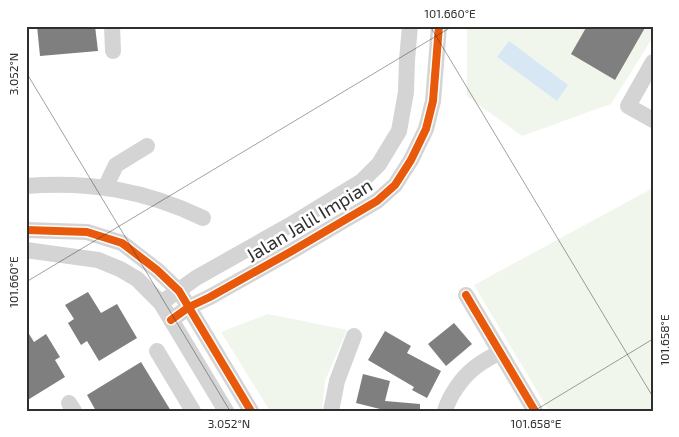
<svg xmlns="http://www.w3.org/2000/svg" width="679" height="437" viewBox="0 0 679 437" font-family="'Exo 2',sans-serif">
	<style>
		.green { fill: #f1f6ec }
		.water { fill: #d7e8f4 }
		.building { fill: #7f7f7f }
		.lines { fill: none; stroke-linecap: round; stroke-linejoin: round }
		.minor { stroke: #d4d4d4; stroke-width: 16 }
		.cycleway-casing { stroke: #fff; stroke-width: 11 }
		.cycleway { stroke: #e8590c; stroke-width: 8 }
		.ticks { fill: none; stroke: #2f2f2f; stroke-width: 1; stroke-opacity: 0.45 }
		.labels { text-anchor: middle; stroke-width: 5; stroke-linejoin: round; paint-order: stroke }
		.street-label { font-size: 19px; fill: #2f2f2f; stroke: #fff }
		.neatline { fill: none; stroke: #2f2f2f; stroke-width: 2 }
		.ticks-label { font-size: 12px; text-anchor: middle; fill: #2f2f2f }
	</style>
	<rect width="100%" height="100%" fill="#fff"/>
	<g class="green">
		<polygon points="467,26 653,26 653,37 611,104 522,136 467,96"/>
		<polygon points="653,188 653,411 549,411 474,285"/>
		<polygon points="268,314 347,330 325,381 322,411 270,411 221,332"/>
	</g>
	<polygon class="water" points="509,41 568,85 557,101 497,57"/>
	<g class="building">
		<polygon points="37,26 95,26 98,51 40,56"/>
		<polygon points="587,26 646,26 615,80 571,54"/>
		<polygon points="88,292 101,313 117,304 137,338 99,361 87,341 81,345 68,323 74,319 65,305"/>
		<polygon points="454,323 472,344 446,366 428,344"/>
		<polygon points="26,329 34,342 46,334 60,357 55,360 65,377 26,401"/>
		<polygon points="385,331 411,346 407,353 441,371 427,398 412,390 414,387 368,360"/>
		<polygon points="141,362 171,411 96,411 87,395"/>
		<polygon points="363,374 390,381 385,401 420,404 420,411 388,411 356,403"/>
	</g>
	<g class="lines">
		<g class="minor">
			<polyline points="112,26 113,51"/>
			<polyline points="653,62 628,106 653,120"/>
			<path d="M26 186C89 181 145 190 203 218"/>
			<polyline points="106,186 116,165 147,146"/>
			<polyline points="26,230 87,232 122,243 157,270 179,291 251,411"/>
			<polyline points="26,250 98,260 120,269 137,279 161,303 226,411"/>
			<polyline points="466,295 535,411"/>
			<polyline points="161,303 196,278 290,225 362,181 379,164 399,131 406,92 407,60 410,26"/>
			<polyline points="171,320 189,307 210,297 292,251 377,201 395,185 411,160 426,129 433,101 439,26"/>
			<polyline points="157,351 193,411"/>
			<polyline points="69,403 74,411"/>
			<polyline points="331,411 337,381 354,336"/>
			<path d="M445 411C449 396 462 378 473 369 481 362 491 357 500 352"/>
		</g>
		<defs>
			<g id="cycleway">
				<polyline points="26,230 87,232 122,243 157,270 179,291 251,411"/>
				<polyline points="466,295 535,411"/>
				<polyline points="171,320 189,307 210,297 292,251 377,201 395,185 411,160 426,129 433,101 439,26"/>
			</g>
		</defs>
		<use href="#cycleway" class="cycleway-casing"/>
		<use href="#cycleway" class="cycleway"/>
	</g>
	<path class="ticks" d="M430 26 653 397M26 72 230 411M26 282 453 26M534 411 653 339"/>
	<g class="labels">
		<g class="street-label">
			<text transform="translate(309 220) rotate(-31)" y="7">Jalan Jalil Impian</text>
		</g>
	</g>
	<rect width="679" height="437" fill="none" stroke="#ffffff" stroke-width="55"/>
	<rect x="28" y="28" width="624" height="382" class="neatline"/>
	<g class="ticks-label">
		<text x="450" y="18">101.660°E</text>
		<text transform="translate(14 74) rotate(-90)" y="4">3.052°N</text>
		<text transform="translate(14 282) rotate(-90)" y="4">101.660°E</text>
		<text transform="translate(665 340) rotate(-90)" y="4">101.658°E</text>
		<text x="229" y="428">3.052°N</text>
		<text x="536" y="428">101.658°E</text>
	</g>
</svg>
